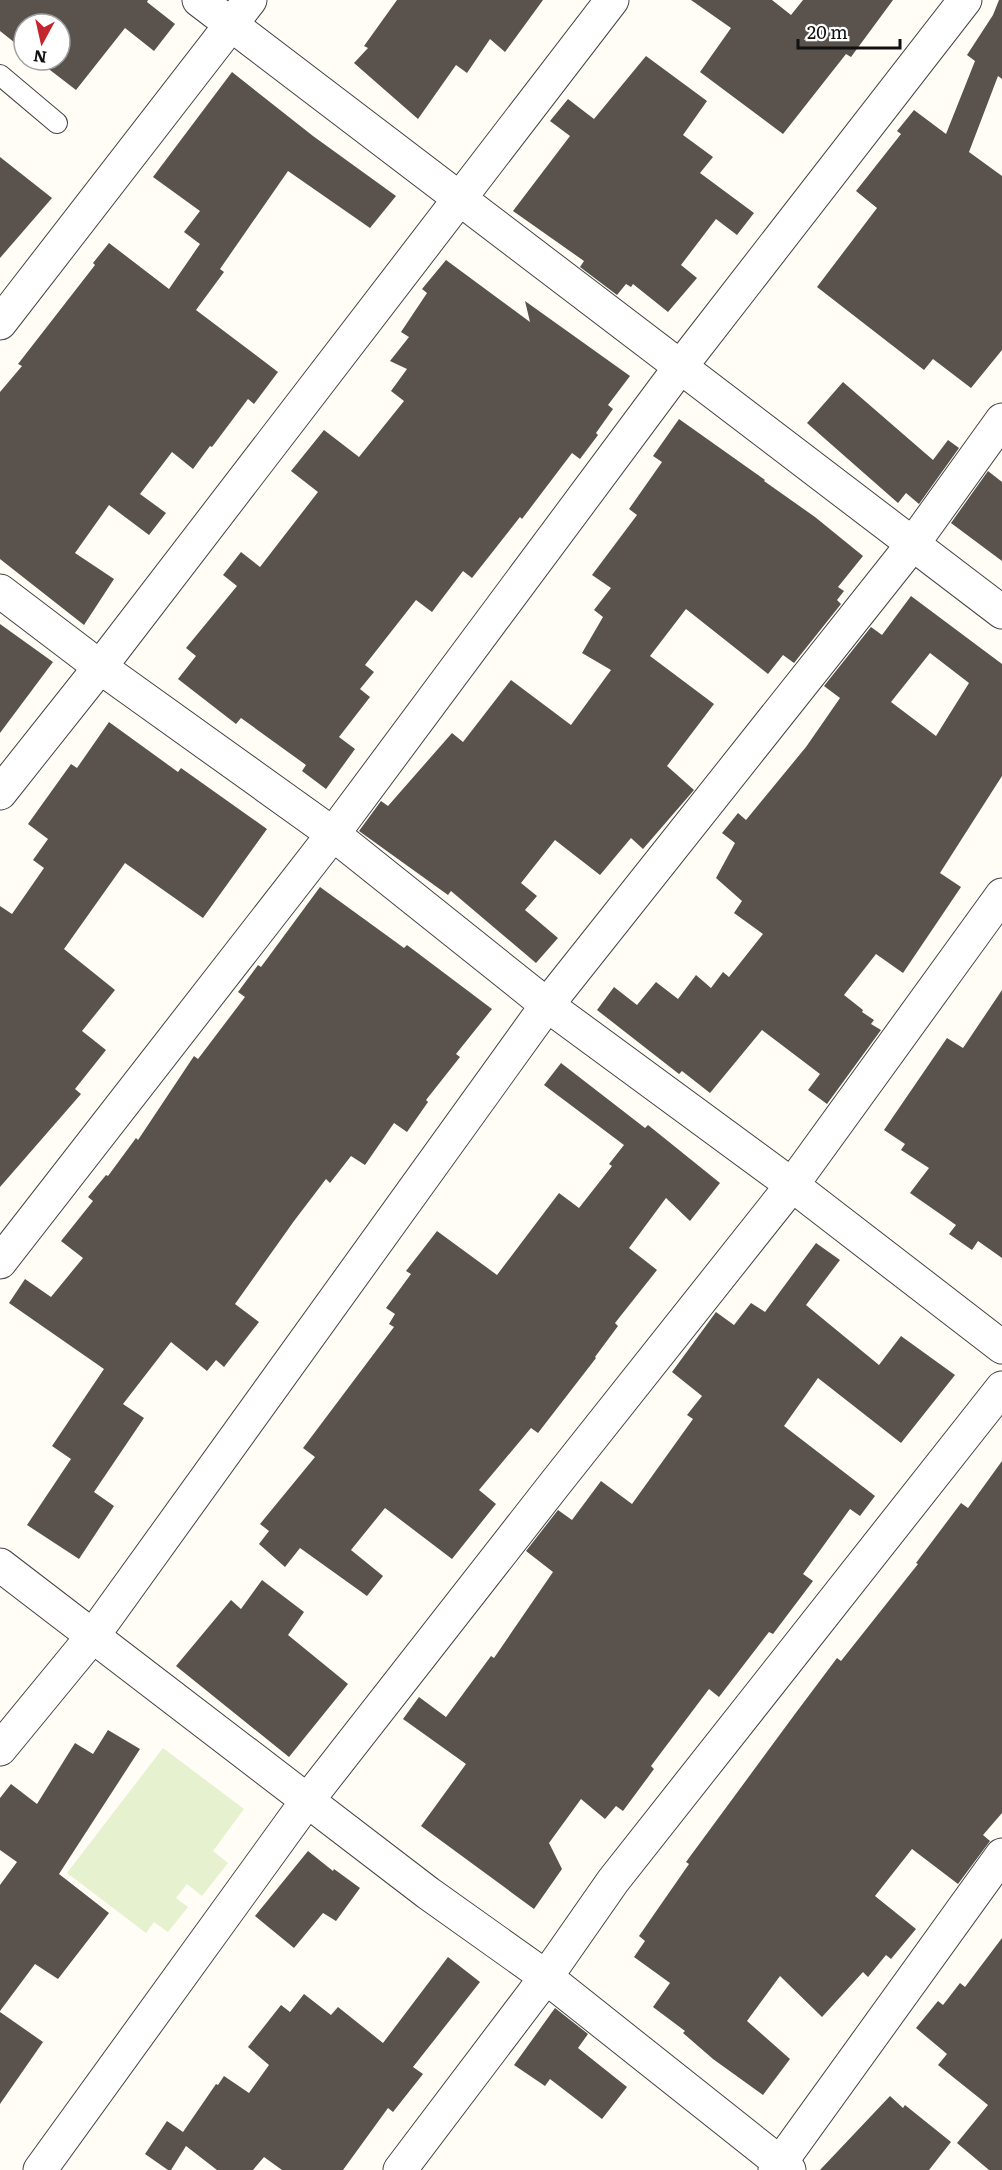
<svg xmlns="http://www.w3.org/2000/svg" width="1002" height="2170" viewBox="0 0 1002 2170" font-family="Literata,serif">
	<style>
		.pitch { fill: #e6f2cf }
		.building { fill: #5a524d; fill-rule: evenodd }
		.lines { fill: none; stroke-linecap: round; stroke-linejoin: round }
		.service-casing { stroke: #444; stroke-width: 22 }
		.minor-casing { stroke: #444; stroke-width: 35 }
		.tertiary-casing { stroke: #444; stroke-width: 35 }
		.service { stroke: #fff; stroke-width: 20 }
		.minor { stroke: #fff; stroke-width: 33 }
		.tertiary { stroke: #fff; stroke-width: 33 }
	</style>
	<rect width="100%" height="100%" fill="#fffdf5"/>
	<polygon class="pitch" points="163,1748 244,1809 213,1851 228,1863 202,1896 187,1884 176,1898 188,1907 168,1932 154,1922 146,1933 67,1873"/>
	<g class="building">
		<polygon points="0,0 148,0 147,2 175,24 154,51 125,28 76,90 37,60 60,60 60,24 24,24 24,50 0,31"/>
		<polygon points="397,0 543,0 505,52 490,39 467,73 456,65 418,119 354,63 368,48 364,46"/>
		<polygon points="691,0 772,0 791,15 803,0 893,0 851,57 846,54 783,134 700,72 731,28"/>
		<polygon points="999,0 1002,0 1002,79 998,76 969,152 1002,176 1002,350 971,388 933,359 924,370 817,287 877,208 856,191 901,134 897,131 914,110 946,134 975,61 967,55 993,15"/>
		<polygon points="646,56 707,101 683,135 713,157 700,173 754,213 737,235 716,219 681,265 697,278 668,312 633,284 631,287 626,284 617,295 580,267 584,261 513,211 570,136 550,121 568,99 594,119"/>
		<polygon points="232,72 313,136 396,196 370,228 288,171 220,269 224,272 196,310 278,372 254,404 248,399 212,447 210,446 193,469 172,452 140,494 166,513 149,535 109,505 75,553 114,579 84,625 0,559 0,392 22,366 18,364 95,265 93,263 109,243 169,289 200,244 184,232 200,211 153,177"/>
		<polygon points="0,157 52,198 0,258"/>
		<polygon points="446,260 530,322 525,301 630,376 608,405 613,409 596,433 598,435 580,459 572,453 522,519 520,517 472,578 463,571 432,612 416,600 365,665 374,672 360,689 370,697 339,737 355,749 326,789 302,771 306,765 241,718 236,724 178,679 196,656 186,648 237,586 223,575 241,552 260,567 318,492 291,471 324,430 359,457 404,401 391,391 407,369 390,361 409,337 401,332 427,293 422,289"/>
		<polygon points="843,382 933,460 948,440 959,448 919,504 906,493 898,503 807,423"/>
		<polygon points="679,419 765,480 764,481 815,517 863,556 838,587 844,591 837,600 841,604 794,663 783,655 768,674 686,609 650,656 714,704 667,766 694,790 643,849 631,838 600,875 555,840 521,883 537,896 525,910 558,938 536,963 451,891 448,895 359,831 381,801 388,806 452,733 463,742 511,680 571,725 611,670 582,653 603,617 594,610 611,588 592,575 637,515 629,509 662,462 653,456"/>
		<polygon points="988,471 1002,482 1002,561 951,523"/>
		<path d="M911 596 1002 664V776L940 873 961 887 903 973 876 954 844 995 863 1010 862 1012 874 1020 871 1024 881 1030 827 1104 808 1090 820 1074 762 1030 710 1093 682 1071 679 1074 597 1010 614 987 637 1005 656 982 678 999 696 975 711 988 723 972 729 977 763 934 734 913 742 901 716 878 735 843 722 833 738 813 746 820 806 747 840 698 824 686 871 627 882 635ZM930 653 969 683 936 736 891 702Z"/>
		<polygon points="0,624 53,662 0,733"/>
		<polygon points="109,722 178,772 181,768 267,829 203,918 125,863 64,949 115,990 82,1031 106,1050 75,1089 81,1094 0,1187 0,906 12,914 44,868 33,860 48,839 28,824 71,764 77,768"/>
		<polygon points="320,887 404,948 407,945 492,1009 456,1054 460,1057 426,1100 428,1102 407,1132 394,1123 365,1165 351,1156 330,1183 326,1179 294,1221 235,1304 259,1322 224,1367 216,1360 207,1371 171,1342 123,1404 144,1418 94,1492 114,1506 79,1559 27,1525 71,1459 52,1446 104,1369 9,1303 25,1279 51,1297 83,1258 61,1241 93,1201 88,1197 106,1175 108,1176 136,1138 138,1140 194,1056 198,1059 245,997 238,992 258,965 261,967"/>
		<polygon points="1002,990 1002,1258 978,1241 972,1250 949,1234 956,1225 910,1193 929,1168 901,1150 905,1144 884,1130 947,1038 963,1048"/>
		<polygon points="561,1063 645,1128 648,1125 720,1183 690,1221 666,1198 629,1248 657,1270 615,1323 618,1326 595,1357 596,1358 538,1433 531,1428 479,1490 496,1504 452,1559 385,1508 351,1550 383,1576 367,1596 300,1548 285,1567 259,1544 269,1531 260,1524 315,1457 303,1448 394,1327 389,1324 395,1314 386,1308 411,1274 406,1271 437,1231 497,1275 559,1193 579,1208 612,1166 609,1164 624,1145 544,1085"/>
		<polygon points="816,1243 840,1260 806,1305 879,1365 901,1336 955,1375 901,1443 818,1378 784,1426 875,1496 860,1516 850,1509 803,1574 813,1581 773,1634 769,1632 719,1697 709,1689 651,1766 654,1769 623,1811 616,1806 605,1819 581,1799 549,1843 562,1869 534,1909 421,1826 466,1764 403,1719 419,1697 446,1717 491,1656 494,1658 553,1572 526,1551 558,1510 572,1520 601,1481 632,1504 693,1419 687,1415 702,1396 672,1372 716,1312 734,1325 751,1303 765,1312"/>
		<polygon points="1002,1461 1002,1813 983,1835 990,1841 958,1884 912,1849 875,1896 916,1929 891,1959 886,1955 868,1977 863,1972 822,2017 780,1976 747,2021 790,2059 763,2095 713,2059 683,2033 685,2031 653,2007 670,1983 634,1957 645,1941 639,1936 689,1864 686,1862 795,1714 837,1658 841,1661 918,1564 916,1563 961,1503 968,1508"/>
		<polygon points="262,1580 304,1612 288,1635 348,1684 289,1757 176,1666 231,1600 241,1609"/>
		<polygon points="108,1730 140,1749 59,1874 109,1913 58,1979 35,1964 0,2011 0,1885 17,1862 0,1850 0,1798 11,1784 37,1804 75,1743 93,1754"/>
		<polygon points="308,1851 333,1871 334,1869 360,1888 336,1921 323,1913 294,1948 255,1916"/>
		<polygon points="1002,1938 1002,2170 989,2170 957,2143 988,2105 938,2065 947,2054 916,2028 938,2001 943,2005 960,1983 965,1987"/>
		<polygon points="448,1957 480,1982 413,2067 423,2074 393,2112 388,2108 343,2170 282,2170 264,2157 253,2170 217,2170 186,2146 171,2170 168,2170 145,2154 167,2121 183,2132 216,2084 218,2085 224,2076 249,2093 269,2065 248,2047 281,2005 290,2012 304,1994 331,2015 338,2007 383,2043"/>
		<polygon points="555,2008 588,2034 578,2048 627,2087 602,2119 550,2079 545,2086 514,2065"/>
		<polygon points="0,2012 43,2042 0,2104"/>
		<polygon points="890,2096 903,2108 905,2105 951,2142 929,2170 820,2170"/>
	</g>
	<g class="lines">
		<defs>
			<polyline id="service" points="0,75 57,123"/>
			<g id="minor">
				<polyline points="199,0 1002,612"/>
				<polyline points="0,323 250,0"/>
				<polyline points="0,591 100,667 333,834 547,1005 792,1185 1002,1347"/>
				<polyline points="0,793 100,667 612,0"/>
				<polyline points="0,1262 333,834 681,366 965,0"/>
				<polyline points="0,1749 92,1637 547,1005 912,545 1002,420"/>
				<polyline points="40,2170 307,1801 554,1485 792,1185 1002,895"/>
				<polyline points="400,2170 546,1977 613,1881 1002,1388"/>
				<polyline points="775,2170 1002,1855"/>
			</g>
			<polyline id="tertiary" points="0,1565 428,1893 546,1977 789,2170"/>
		</defs>
		<use href="#service" class="service-casing"/>
		<use href="#minor" class="minor-casing"/>
		<use href="#tertiary" class="tertiary-casing"/>
		<use href="#service" class="service"/>
		<use href="#minor" class="minor"/>
		<use href="#tertiary" class="tertiary"/>
	</g>
	<g transform="translate(42 42) rotate(188)"><circle r="28" fill="#ffffff" stroke="#a0a0a0" stroke-width="1.5"/>
	<path d="M0-4.5L10 22L0 15L-10 22Z" fill="#c4262e"/>
	<text y="-9" font-size="16" font-weight="bold" text-anchor="middle" fill="#111111">N</text>
	</g>
	<path d="M798 39v9h102v-9" fill="none" stroke="#111111" stroke-width="3"/>
	<text x="807" y="39" font-size="18" fill="#111111" stroke="#ffffff" stroke-width="4.5" paint-order="stroke">20 m</text>
</svg>
